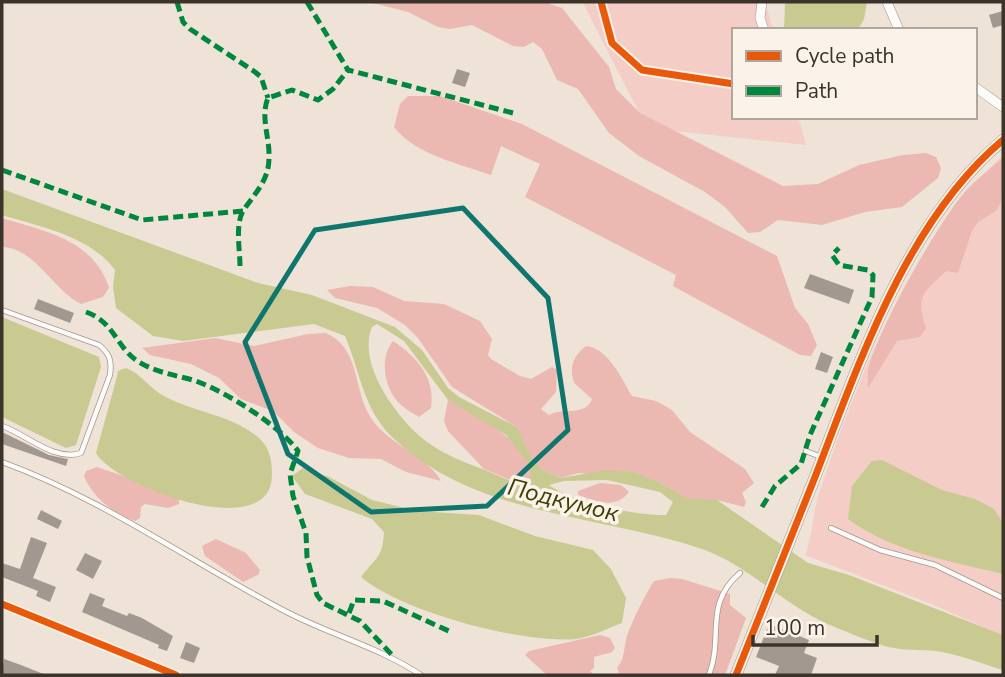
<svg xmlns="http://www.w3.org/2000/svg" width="1005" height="677" viewBox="0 0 1005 677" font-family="'Nunito Sans',sans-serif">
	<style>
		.green { fill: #f4cdc6 }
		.forest { fill: #ebb9b1 }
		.water { fill: #c9ca91; fill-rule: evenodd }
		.building { fill: #a29890 }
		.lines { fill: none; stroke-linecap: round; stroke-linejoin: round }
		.service-casing { stroke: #a0978d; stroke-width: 6 }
		.minor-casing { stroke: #a0978d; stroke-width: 10 }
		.tertiary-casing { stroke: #a0978d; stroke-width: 12 }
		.service { stroke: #fcfbf9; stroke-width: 4.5 }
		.minor { stroke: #fcfbf9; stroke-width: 9 }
		.tertiary { stroke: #fcfbf9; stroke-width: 10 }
		.quiet { stroke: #00873e; stroke-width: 5; stroke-dasharray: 10 5; stroke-linecap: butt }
		.cycleway-casing { stroke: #fbf2e9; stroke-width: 11 }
		.cycleway { stroke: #e8590c; stroke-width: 7 }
		.marked { fill: none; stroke: #0f766e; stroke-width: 5; stroke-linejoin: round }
		.labels { text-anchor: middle; stroke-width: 7; stroke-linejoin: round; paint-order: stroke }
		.water-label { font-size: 24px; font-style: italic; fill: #3b3f00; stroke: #fbf2e9 }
	</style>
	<rect width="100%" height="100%" fill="#eee3d6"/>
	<g class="green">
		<polygon points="574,2 765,2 773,30 734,30 734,117 798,117 806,145 647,128 583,3"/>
		<path d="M1003 155V636L934 605 805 555C813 535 812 515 819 494 856 381 914 236 1003 155Z"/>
	</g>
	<g class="forest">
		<polygon points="369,2 544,2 562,8 609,67 616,89 640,113 783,186 818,184 859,165 903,155 926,153 936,157 941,168 938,178 902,207 865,212 822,225 778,220 760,232 748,233 725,207 705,192 639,156 609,133 578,89 557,80 542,49 533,42 524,47 513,46 472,25 450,29 438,27 408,12"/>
		<path d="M408 96H440L522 124 777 256 795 308 808 324 817 345 811 356 800 355 673 286 676 275 525 197 540 164 501 146 491 175C460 164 414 154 394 127L400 104Z"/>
		<path d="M1003 158V196L997 210 978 222 972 231 958 273 946 271C923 294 915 295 926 328L920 337 897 341 868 388C868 381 867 372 869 366 884 319 927 244 956 203 969 185 986 172 1003 158Z"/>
		<path d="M2 218C45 231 94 240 109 288L103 297 81 304C54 291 34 247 2 247Z"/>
		<path d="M350 286 373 287 404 301 444 304 480 321 492 339 488 355 491 359 520 376 531 379 552 367 557 370 556 392 541 409 549 415C563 407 585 417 592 399L574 383C569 367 573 356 586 346 608 348 622 379 632 396L656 401 672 410 690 432 745 469 754 483 742 493 746 502 744 507 717 500 686 499 661 483 579 473 560 478 543 470 531 458 517 427 452 387 418 338 405 325 377 308 335 298 327 290Z"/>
		<path d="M326 333C358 347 354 384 367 411 383 444 428 455 441 481L406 472 381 459 349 458 318 448 294 432 273 411 241 399 219 378 191 364 150 355 142 348 215 338 254 346 308 334Z"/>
		<path d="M393 341C417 357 436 378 431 408L419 417C413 413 405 409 400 404 384 389 379 357 393 341Z"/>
		<path d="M448 400C472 413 540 447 531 482L508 479 484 469 448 431 444 421Z"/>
		<path d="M97 467 144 483 179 499V504L168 508 145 504 141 507 140 518 135 521C112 512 94 499 84 476L86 471Z"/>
		<path d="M600 483 621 485 629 492C615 510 597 501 578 495V491Z"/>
		<polygon points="216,539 246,553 260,570 258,575 243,582 205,556 202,546"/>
		<path d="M670 578 682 579 724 592 730 594V605L746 618 725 675H620L617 668C626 657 623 649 627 636 633 619 644 597 654 581Z"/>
		<polygon points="600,635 610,638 615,648 612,652 594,657 594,668 590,671 594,675 547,675 525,655 529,651"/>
	</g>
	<g class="water">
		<polygon points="785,2 867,2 864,19 858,30 784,30"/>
		<path d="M2 189 258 283 312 295 395 327 422 350 448 388 459 397 517 427 531 457 543 470 560 478 608 470 633 472 661 483 686 498 717 500 808 563 849 575 1003 635V670C983 664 963 656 942 652 926 649 910 651 894 648 879 646 845 631 830 625 783 605 750 566 702 549 599 514 474 517 391 436 363 408 360 371 345 336L314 324 183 341 153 336 116 308 113 287 115 270C90 236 41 227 2 215ZM377 324 404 341 448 400 506 435 530 466 531 482C515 486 499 475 485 470 460 461 433 450 414 431 390 407 358 361 372 327ZM607 480 660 492 673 502 666 515C637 516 572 502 549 485L564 481Z"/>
		<polygon points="2,317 99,357 101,367 76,445 66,448 2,417"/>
		<path d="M126 368C142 374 150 389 164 396 195 413 235 415 261 440 270 449 272 461 272 474 273 546 114 486 96 453L116 380 118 371Z"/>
		<path d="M882 460 942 490 975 499 994 509 1003 523V574C950 561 893 552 848 519L852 486 872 461Z"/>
		<path d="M303 468 329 477 372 500 417 511 479 515 535 536 593 550 611 569 626 598 622 623C608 628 591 637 576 639 523 644 402 612 361 577 375 558 383 558 384 532L372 519 305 494 292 476Z"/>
	</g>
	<g class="building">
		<polygon points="1003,11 1003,25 993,28 989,15"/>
		<polygon points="457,69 470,73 465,87 452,83"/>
		<polygon points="810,274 854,290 849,304 804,288"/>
		<polygon points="38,299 74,313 70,323 34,309"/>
		<polygon points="821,352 833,357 827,373 815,369"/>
		<polygon points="2,432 49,455 68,459 66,466 2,444"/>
		<polygon points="41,510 62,521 58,529 37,519"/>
		<polygon points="31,537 47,543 33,578 56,587 50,602 36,596 38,591 2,577 2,563 20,569"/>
		<polygon points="85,553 102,561 93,579 76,570"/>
		<polygon points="90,593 105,599 102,606 127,616 129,613 142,618 173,636 167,651 158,648 159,645 82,612"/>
		<polygon points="769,624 809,640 804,653 817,658 811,675 775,675 779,666 756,657"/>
		<polygon points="186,642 200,648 194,663 180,658"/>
		<polygon points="4,659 21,665 46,675 2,675"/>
	</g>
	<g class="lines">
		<defs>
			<g id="service">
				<path d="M2 310 99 345C110 354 112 361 110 375L81 453C54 462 26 434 2 426"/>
				<polyline points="806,451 821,457"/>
				<path d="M2 462C101 498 188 560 281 609 327 634 377 646 421 675"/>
				<polyline points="831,528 880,550 935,565 1003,598"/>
				<path d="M709 675C724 637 703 604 740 573"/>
			</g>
			<g id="minor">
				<polyline points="601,2 612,43 642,70 734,84"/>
				<polyline points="762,2 760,18 764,30"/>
				<polyline points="887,2 899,30"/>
				<polyline points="975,87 1003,107"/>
				<polyline points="2,604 176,675"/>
			</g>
			<path id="tertiary" d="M736 675C762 609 789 543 815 477 859 363 907 220 1003 140"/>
		</defs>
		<use href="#service" class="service-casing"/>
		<use href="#minor" class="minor-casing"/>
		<use href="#tertiary" class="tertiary-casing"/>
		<use href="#service" class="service"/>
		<use href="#minor" class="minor"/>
		<use href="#tertiary" class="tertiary"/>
		<g class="quiet">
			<polyline points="177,2 183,22 190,29 255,72 261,77 268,98"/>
			<polyline points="307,2 348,70 513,113"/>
			<polyline points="2,170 142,220 243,211"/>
			<path d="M240 266C240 250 235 225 243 211 254 194 269 181 269 158 270 138 260 117 268 98L292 90 318 100 333 89 348 70"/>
			<path d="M86 312C115 322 116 348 139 362 157 373 176 375 196 381 226 392 279 425 298 451L290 474 293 496 306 533 307 557 317 595 323 603 360 621 394 657"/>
			<polyline points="762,507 775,486 801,464 810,435 872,297 873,275 868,270 839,265 832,255 839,248"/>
			<polyline points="349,613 354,600 383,601 451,632"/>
		</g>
		<defs>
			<g id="cycleway">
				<polyline points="601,2 612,43 642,70 734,84"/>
				<polyline points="2,604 176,675"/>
				<path d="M736 675C762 609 789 543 815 477 859 363 907 220 1003 140"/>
			</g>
		</defs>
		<use href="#cycleway" class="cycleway-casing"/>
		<use href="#cycleway" class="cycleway"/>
	</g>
	<path class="marked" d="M463 208 548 298 568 430 487 506 371 512 288 454 245 342 315 230Z"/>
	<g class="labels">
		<g class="water-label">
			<text transform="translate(563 500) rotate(14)" y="8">Подкумок</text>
		</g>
	</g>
	<rect width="1005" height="677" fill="none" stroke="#3c342b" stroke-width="7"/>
	<rect x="732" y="28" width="245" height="91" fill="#fbf2e9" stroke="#afa69d" stroke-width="2"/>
	<rect x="746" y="51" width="35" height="10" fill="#e8590c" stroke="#afa69d" stroke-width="2"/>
	<text x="795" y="63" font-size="21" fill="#3c342b">Cycle path</text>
	<rect x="746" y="86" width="35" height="10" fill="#00873e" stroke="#afa69d" stroke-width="2"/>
	<text x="795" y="98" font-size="21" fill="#3c342b">Path</text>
	<path d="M753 635v10h124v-10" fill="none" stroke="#3c342b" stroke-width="3.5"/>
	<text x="764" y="635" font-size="21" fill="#3c342b" stroke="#fbf2e9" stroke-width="5" paint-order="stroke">100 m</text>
</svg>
